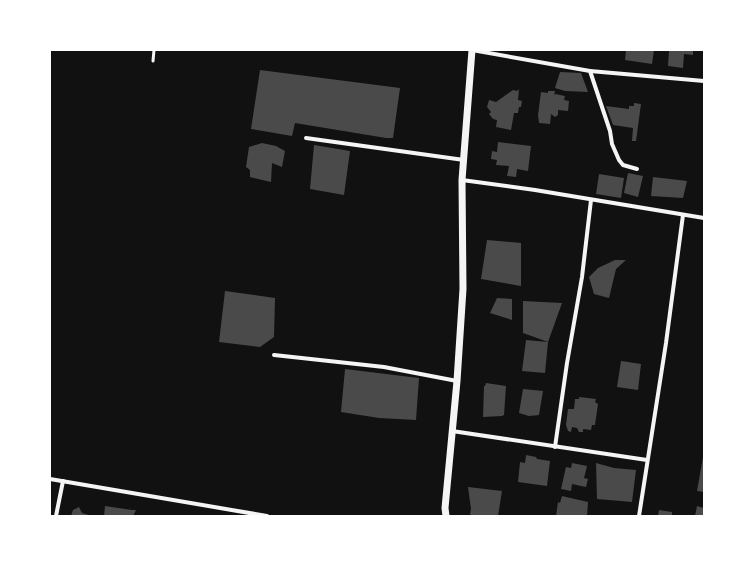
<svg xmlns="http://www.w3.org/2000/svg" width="754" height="566" viewBox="0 0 754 566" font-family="Commissioner,sans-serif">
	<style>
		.building { fill: #4a4a4a }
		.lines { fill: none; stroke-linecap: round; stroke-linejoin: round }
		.service { stroke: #f5f5f5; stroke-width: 3 }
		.minor { stroke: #f5f5f5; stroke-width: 4 }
		.tertiary { stroke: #f5f5f5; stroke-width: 7 }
	</style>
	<rect width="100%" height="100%" fill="#111"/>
	<g class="building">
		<polygon points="626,50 654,50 652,64 625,60"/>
		<polygon points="669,50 693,50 693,55 684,54 683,68 668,66"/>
		<polygon points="260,70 400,88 393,138 386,138 295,123 292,136 251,129"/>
		<polygon points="560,72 581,73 588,92 565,91 555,88"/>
		<polygon points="519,89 518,100 522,101 521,107 519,107 518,113 514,113 511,130 496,127 497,120 493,119 489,114 491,112 487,107 489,100 496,102 513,90 517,91"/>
		<polygon points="548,91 555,91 554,95 555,94 565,96 564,100 569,101 568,111 558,110 558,115 555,117 551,114 550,124 539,123 538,115 541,92 548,93"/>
		<polygon points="634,103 641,104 636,141 632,141 633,128 613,125 606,106 629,109 629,106 634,106"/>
		<polygon points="498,142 531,146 528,171 517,169 516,177 507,176 509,166 496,165 497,160 491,159 492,151 497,152"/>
		<polygon points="262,143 276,146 285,151 282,167 272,163 271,182 250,177 250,170 246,167 249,147"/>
		<polygon points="314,145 350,151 344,195 310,189"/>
		<polygon points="628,173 643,176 638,197 624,193"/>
		<polygon points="599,174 624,178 621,198 596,194"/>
		<polygon points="653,177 687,181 683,198 651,196"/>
		<polygon points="487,240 521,243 521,286 481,279"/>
		<polygon points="615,260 626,260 616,269 609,298 594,294 589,277 598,268"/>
		<polygon points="225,291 275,298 274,337 260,347 219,342"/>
		<polygon points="497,298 512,299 512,320 490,313"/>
		<polygon points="523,301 562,303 548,342 523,333"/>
		<polygon points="526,340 548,342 545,373 522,371"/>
		<polygon points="621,361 641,364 638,390 617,387"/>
		<polygon points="345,369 419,378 416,420 379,418 341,412"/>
		<polygon points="486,383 506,386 504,415 502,416 483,417 484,386 485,386"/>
		<polygon points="523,389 543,391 539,415 529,416 519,413"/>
		<polygon points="579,397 596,399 595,402 598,404 595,425 592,425 591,430 583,429 583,432 579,432 577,428 572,427 571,432 568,431 566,425 568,409 574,409 575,399 579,399"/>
		<polygon points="526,455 536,457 537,459 550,461 547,486 518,482 520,462 525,463"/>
		<polygon points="703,457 704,457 704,492 697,491"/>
		<polygon points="572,463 587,466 584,478 588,479 586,487 572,484 571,491 561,489 566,467 571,468"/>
		<polygon points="596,463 614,468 636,470 632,502 597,499"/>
		<polygon points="468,487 502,491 498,516 472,516 470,514 471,509"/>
		<polygon points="562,496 588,502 587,516 556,516 558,502 560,503"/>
		<polygon points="105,506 132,510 136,510 133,516 104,516"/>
		<polygon points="697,506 704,508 704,516 695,516"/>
		<polygon points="79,507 82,513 92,516 71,516 73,510"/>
		<polygon points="659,510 672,512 672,516 658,516"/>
	</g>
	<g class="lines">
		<polyline class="service" points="153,61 154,50"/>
		<g class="minor">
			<polyline points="472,50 590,71 610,131 612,144 619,160 623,165 637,169"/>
			<polyline points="590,71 704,81"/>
			<polyline points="306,138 464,160"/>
			<polyline points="462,180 535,190 704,218"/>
			<polyline points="274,355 384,367 457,381"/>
			<polyline points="452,431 647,460"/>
			<polyline points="555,447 567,363 582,277 591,200"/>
			<polyline points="50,479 267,516"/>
			<polyline points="56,516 63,481"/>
			<polyline points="639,516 666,343 683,215"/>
		</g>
		<polyline class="tertiary" points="446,516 445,508 457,381 463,289 462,180 472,50"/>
	</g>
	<rect width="754" height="566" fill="none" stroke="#ffffff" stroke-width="102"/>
</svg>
